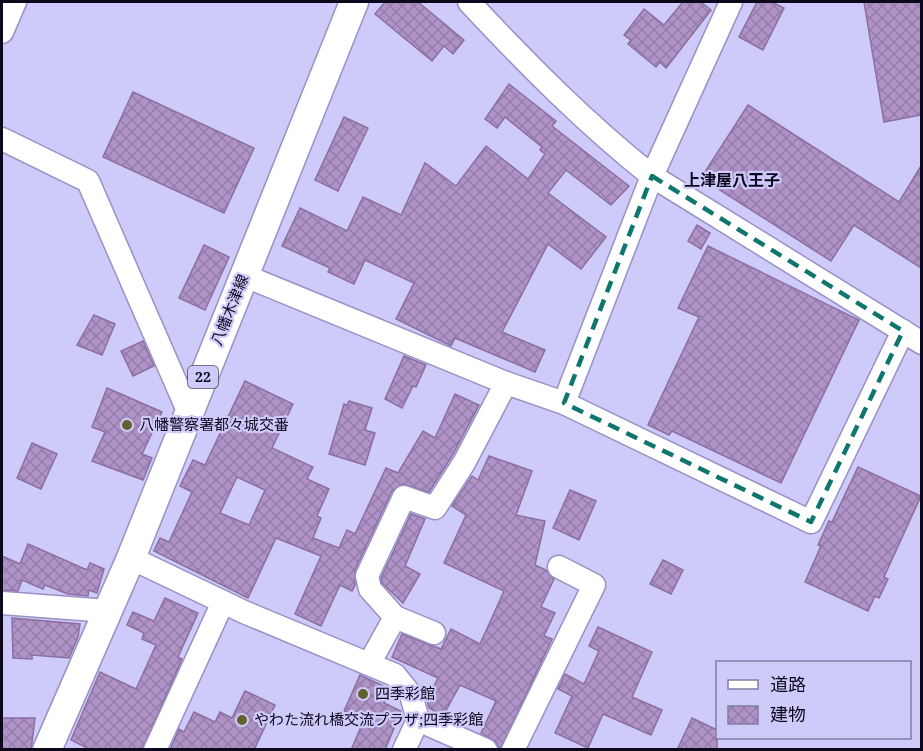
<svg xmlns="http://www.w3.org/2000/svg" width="923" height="751" viewBox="0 0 923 751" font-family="'Noto Serif','Noto Sans JP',serif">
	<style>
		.building { fill: url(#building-cross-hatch); stroke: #8b6fa1; stroke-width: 1.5; fill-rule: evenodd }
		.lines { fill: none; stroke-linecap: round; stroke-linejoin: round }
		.minor-casing { stroke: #9791c7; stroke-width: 25 }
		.major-casing { stroke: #9791c7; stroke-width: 31 }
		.minor { stroke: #fff; stroke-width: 22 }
		.major { stroke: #fff; stroke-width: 28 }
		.marked { fill: none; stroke: #0f766e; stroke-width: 4.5; stroke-dasharray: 12 8; stroke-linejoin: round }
		.poi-dot { fill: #61612e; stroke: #cecaf9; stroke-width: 2 }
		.labels { text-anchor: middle; stroke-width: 4.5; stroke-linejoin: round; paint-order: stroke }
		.shield { fill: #cecaf9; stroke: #47435f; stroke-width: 1.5 }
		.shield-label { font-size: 14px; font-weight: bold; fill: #0d091d }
		.street-label { font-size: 15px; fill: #0d091d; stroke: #cecaf9 }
		.poi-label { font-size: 15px; fill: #0d091d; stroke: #cecaf9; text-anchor: start }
		.neighbourhood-label { font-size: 16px; font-weight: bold; fill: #0d091d; stroke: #cecaf9 }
	</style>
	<defs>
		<pattern id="building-cross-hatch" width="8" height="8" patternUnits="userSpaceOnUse" patternTransform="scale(1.5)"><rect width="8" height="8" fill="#af93c7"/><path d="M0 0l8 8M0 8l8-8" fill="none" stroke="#957daa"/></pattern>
	</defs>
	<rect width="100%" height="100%" fill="#cecaf9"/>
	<g class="building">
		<polygon points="385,2 418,2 464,40 453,54 444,46 432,61 375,14"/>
		<polygon points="683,2 701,2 711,10 666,68 660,62 656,67 628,44 631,40 624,35 644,9 664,25"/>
		<polygon points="757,2 772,2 784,8 763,50 739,37"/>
		<polygon points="864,2 921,2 921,115 884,122"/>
		<polygon points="509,84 556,121 552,126 629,186 611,205 566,170 548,193 606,237 581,269 548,244 502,332 545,350 535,372 455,338 451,346 396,319 414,283 365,260 354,284 328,272 330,268 282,246 300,208 347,231 363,197 401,215 425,163 456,186 486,146 528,179 545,154 540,150 542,147 505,117 497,128 485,119"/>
		<polygon points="133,92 254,148 224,213 103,157"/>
		<polygon points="748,105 899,202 921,166 921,268 854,225 831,261 701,178"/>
		<polygon points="344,117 368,128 338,191 315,180"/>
		<polygon points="697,225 710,233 701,249 688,241"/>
		<polygon points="204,245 229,257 205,310 179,298"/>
		<polygon points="708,246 859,320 781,483 672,431 669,435 648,425 699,317 678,308"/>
		<polygon points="94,315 115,324 102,355 77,345"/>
		<polygon points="143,341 154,366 133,376 121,351"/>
		<polygon points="404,356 426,365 416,387 413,386 402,408 385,399"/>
		<path d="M245 381 293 404 272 448 313 467 307 479 329 489 317 516 321 518 313 538 339 548 347 530 355 534 386 468 398 473 423 431 435 438 455 394 479 405 452 456 429 492 403 484 392 491 355 570V585L352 591 340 585 321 626 295 614 321 556 276 538 248 598 154 551 160 538 169 542 192 492 180 486 193 460 205 465ZM237 477 265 490 249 525 220 513Z"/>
		<polygon points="107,388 162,412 142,454 152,458 143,480 92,461 105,432 92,427"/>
		<polygon points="349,401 372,408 365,430 375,433 365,465 329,454 344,404 347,405"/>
		<polygon points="32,443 57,454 41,489 17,478"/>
		<polygon points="489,456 532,471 516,515 545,521 535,565 546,570 554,579 541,607 555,613 544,636 552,639 500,750 496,742 481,733 496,701 460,685 443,716 429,708 427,700 438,678 392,657 402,634 441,649 451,629 480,644 504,591 444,563 466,515 452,506 472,476 478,480"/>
		<polygon points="858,467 921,496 884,577 888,579 879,598 875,596 868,611 805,582 821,546 818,545 829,521 832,522"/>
		<polygon points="570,490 596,501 579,540 553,528"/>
		<polygon points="411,514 425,519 405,566 420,574 403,603 382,583 381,578"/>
		<polygon points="28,544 87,570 90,563 104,569 97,593 89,590 88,596 68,594 45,585 43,589 22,580 18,591 2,590 2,556 20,564"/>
		<polygon points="663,560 683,570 671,594 650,584"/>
		<polygon points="165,598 198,613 178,657 182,659 142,750 91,750 71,740 100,672 136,689 156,645 142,639 144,633 127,625 133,612 154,621"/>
		<polygon points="12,618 80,624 78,637 69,658 32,655 32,659 13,658"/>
		<polygon points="598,627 652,652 632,697 662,710 651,735 603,714 588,748 555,733 572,696 558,689 565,674 584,684 599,651 589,646"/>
		<polygon points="360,675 388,688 390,690 384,703 401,711 385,750 351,750 364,720 344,711"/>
		<polygon points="245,691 275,705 254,750 170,750 179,729 184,732 194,712 215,722 220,712 232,718"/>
		<polygon points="2,718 35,718 31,750 2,750"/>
		<polygon points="692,718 717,730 717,750 677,750"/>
	</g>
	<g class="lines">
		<defs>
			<g id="minor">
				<path d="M469 2C526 63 586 124 652 176L922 343"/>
				<polyline points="2,32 15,2"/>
				<polyline points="2,139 88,181 189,413"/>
				<polyline points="243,275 506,383 564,403 811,522 903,331"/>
				<polyline points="564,403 652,176 731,2"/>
				<polyline points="131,558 244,612 395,675 411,695 418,720 404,750"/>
				<polyline points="2,603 108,611"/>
				<polyline points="395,617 434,633"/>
				<polyline points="369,664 395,617 370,589 367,576 404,497 435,508 464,463 506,383"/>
				<polyline points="418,720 486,750"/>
				<polyline points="155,750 223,602"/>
				<polyline points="513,750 594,585 559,567"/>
			</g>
			<polyline id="major" points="47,750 131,558 354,2"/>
		</defs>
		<use href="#minor" class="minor-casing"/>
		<use href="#major" class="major-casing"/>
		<use href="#minor" class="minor"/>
		<use href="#major" class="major"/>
	</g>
	<path class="marked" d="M652 176 903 331 811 522 564 403Z"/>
	<g class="poi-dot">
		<circle cx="127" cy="425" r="6"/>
		<circle cx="363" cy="694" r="6"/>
		<circle cx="242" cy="720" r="6"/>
	</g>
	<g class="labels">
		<rect class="shield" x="188" y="366" width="30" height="22" rx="4.5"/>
		<g class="shield-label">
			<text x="203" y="382">22</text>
		</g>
		<g class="street-label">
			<text transform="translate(230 310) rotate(-68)" y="5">八幡木津線</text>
		</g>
		<g class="poi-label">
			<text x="139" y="430">八幡警察署都々城交番</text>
			<text x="375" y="699">四季彩館</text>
			<text x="254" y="725">やわた流れ橋交流プラザ;四季彩館</text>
		</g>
		<g class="neighbourhood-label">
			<text x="732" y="186">上津屋八王子</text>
		</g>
	</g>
	<rect width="923" height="751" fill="none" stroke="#0d091d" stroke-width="6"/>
	<rect x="716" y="661" width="195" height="78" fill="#cecaf9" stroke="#817da1" stroke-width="1.5"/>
	<rect x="728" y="680" width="30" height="9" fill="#ffffff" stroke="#817da1" stroke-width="1.5"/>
	<text x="770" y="691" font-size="18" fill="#0d091d">道路</text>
	<rect x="728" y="706" width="30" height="18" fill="url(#building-cross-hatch)" stroke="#817da1" stroke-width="1.5"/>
	<text x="770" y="721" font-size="18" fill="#0d091d">建物</text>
</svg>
